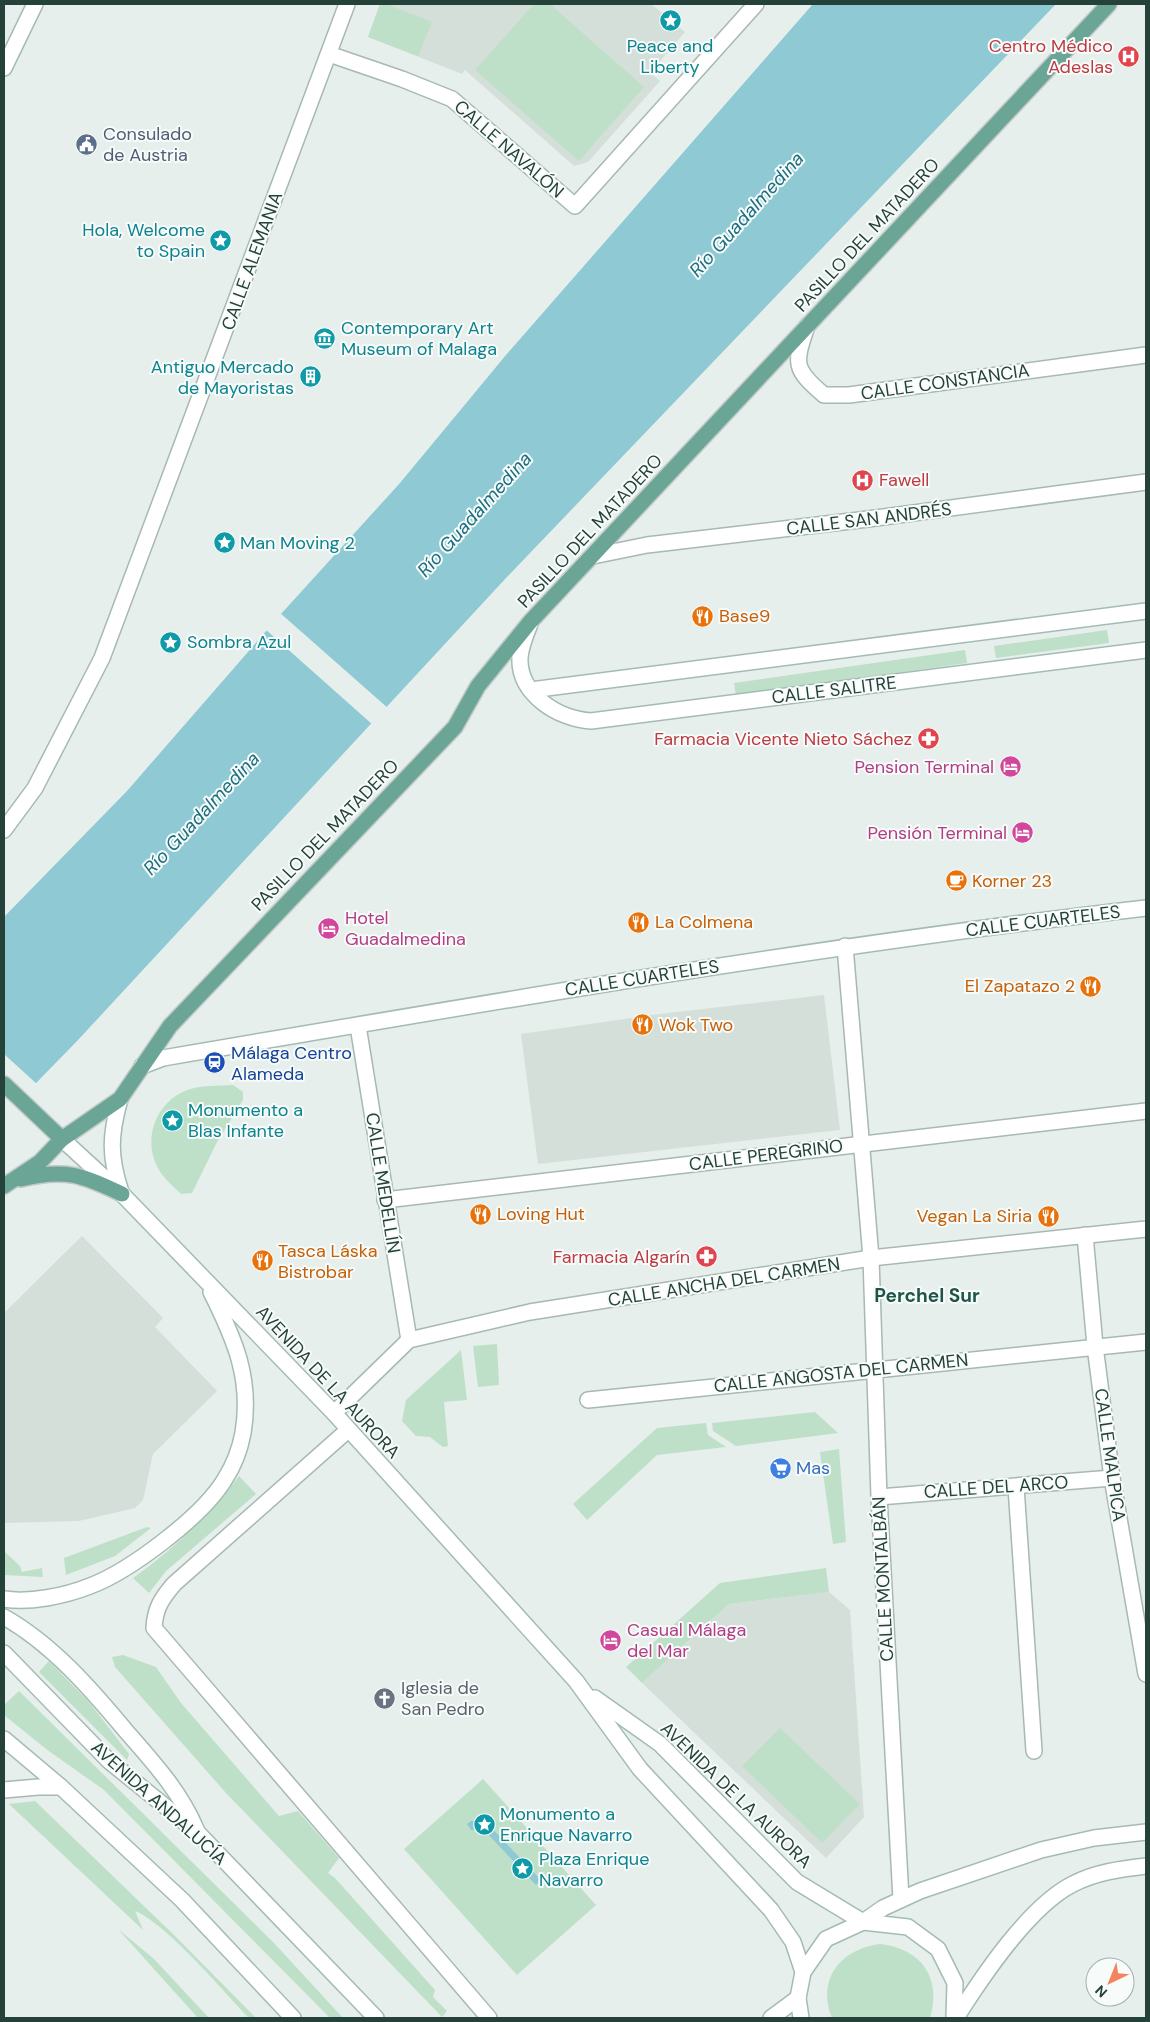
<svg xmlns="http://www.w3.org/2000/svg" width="1150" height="2022" viewBox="0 0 1150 2022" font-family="'DM Sans',sans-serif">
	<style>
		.built { fill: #d4dfda }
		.green { fill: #bfe0c8 }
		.water { fill: #8ec9d4 }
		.pier { fill: #e6efeb }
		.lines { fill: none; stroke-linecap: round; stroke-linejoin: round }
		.street-casing { stroke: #a8b8b2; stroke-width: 18 }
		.secondary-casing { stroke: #a4bbb3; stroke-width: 18 }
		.primary-casing { stroke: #c2cac8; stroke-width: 18 }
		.street { stroke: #fff; stroke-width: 15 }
		.secondary { stroke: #fff; stroke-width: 15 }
		.primary { stroke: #6aa596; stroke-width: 15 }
		.labels { text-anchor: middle; stroke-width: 4; stroke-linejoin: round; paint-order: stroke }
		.culture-label { font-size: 18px; fill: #0d838f; stroke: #f7fbf9; text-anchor: start }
		.health-label { font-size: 18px; fill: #be3a42; stroke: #f7fbf9; text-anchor: end }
		.service-label { font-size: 18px; fill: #4e5e75; stroke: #f7fbf9; text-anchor: start }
		.street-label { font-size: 18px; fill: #24423a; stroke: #f7fbf9 }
		.food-label { font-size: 18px; fill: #c56008; stroke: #f7fbf9; text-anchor: start }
		.hotel-label { font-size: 18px; fill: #b23c85; stroke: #f7fbf9; text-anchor: end }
		.transit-label { font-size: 18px; fill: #164399; stroke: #f7fbf9; text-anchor: start }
		.shop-label { font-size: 18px; fill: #366cbe; stroke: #f7fbf9; text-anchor: start }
		.worship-label { font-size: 18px; fill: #5b616d; stroke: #f7fbf9; text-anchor: start }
		.water-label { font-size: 19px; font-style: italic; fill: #1c6f80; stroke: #f7fbf9 }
		.neighbourhood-label { font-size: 19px; font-weight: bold; fill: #1f5548; stroke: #f7fbf9 }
	</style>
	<rect width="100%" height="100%" fill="#e6efeb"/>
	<g class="built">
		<polygon points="380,4 651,4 685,32 650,73 660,81 588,162 574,166 465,70 462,74 368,37"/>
		<polygon points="824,995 840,1130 538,1164 521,1034 659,1014"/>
		<polygon points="82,1236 163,1318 155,1327 217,1391 153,1454 143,1500 135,1508 79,1521 4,1523 4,1313"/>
		<polygon points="829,1592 850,1610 864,1817 826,1858 642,1683 729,1604"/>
	</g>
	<g class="green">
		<polygon points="380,4 386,4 432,22 418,56 368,37"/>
		<polygon points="534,4 550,4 644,87 579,161 475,70"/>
		<polygon points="1107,630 1109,643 996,658 994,646"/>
		<polygon points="965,650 967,663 736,696 734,683"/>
		<path d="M233 1085 243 1092V1100L217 1142 192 1193 181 1194C173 1186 163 1178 158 1168 142 1139 156 1102 187 1090 201 1085 218 1086 233 1085Z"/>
		<polygon points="497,1344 499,1385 478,1387 473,1346"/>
		<polygon points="461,1350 467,1400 444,1402 448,1446 443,1447 430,1437 416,1436 402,1421 406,1400"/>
		<polygon points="815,1412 838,1433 736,1446 713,1431 712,1423"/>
		<polygon points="706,1423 708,1435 726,1447 657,1455 587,1520 573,1504 657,1428"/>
		<polygon points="839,1449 846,1542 833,1544 820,1452"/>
		<path d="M239 1476 256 1494 166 1571 149 1593 133 1578C174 1549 209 1515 239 1476Z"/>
		<polygon points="147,1527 151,1528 115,1556 66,1575 64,1558"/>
		<polygon points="4,1551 20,1566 22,1572 42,1568 43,1577 4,1575"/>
		<polygon points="826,1568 829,1592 729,1604 642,1683 626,1667 720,1583"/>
		<polygon points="123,1655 156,1667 181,1703 279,1816 298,1811 339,1858 328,1873 335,1878 435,1990 433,1997 447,2011 442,2017 226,1793 115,1667 112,1657"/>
		<polygon points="49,1661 89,1702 129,1754 127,1760 39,1672"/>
		<polygon points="19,1691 274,1943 343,2018 330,2018 104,1790 46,1749 4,1715 4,1705"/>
		<polygon points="780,1728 860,1804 822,1843 742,1766"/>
		<polygon points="483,1779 596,1905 517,1975 404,1849"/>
		<path d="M35 1801 175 1936 256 2018H249C223 1991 167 1924 135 1911L143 1930 9 1804Z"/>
		<polygon points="118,1929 154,1959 209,2018 198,2018"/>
		<path d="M880 1944C921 1948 942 1978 930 2018H832C816 1979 841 1949 880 1944Z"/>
	</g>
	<g class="water">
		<polygon points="813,4 1056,4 506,578 78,1040 4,1116 4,917 127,791 281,614 400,483 506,355"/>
		<polygon points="471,1821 485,1821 541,1880 536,1885 484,1830 471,1830 467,1824"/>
	</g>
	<g class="pier">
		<polygon points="279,612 389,709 373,725 265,629"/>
		<polygon points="4,1054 38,1085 7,1116 4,1113"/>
	</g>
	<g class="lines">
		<defs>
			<g id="street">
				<polyline points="329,54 402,79 452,99 575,206 756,4"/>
				<path d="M807 326C795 363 792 368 824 395H849L1146 355"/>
				<polyline points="593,556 647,545 868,519 1146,482"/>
				<polyline points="4,830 35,788 102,658 347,4"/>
				<polyline points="845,946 871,1258 879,1497 901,1899"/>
				<polyline points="358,1026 409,1340"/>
				<polyline points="385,1200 1146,1111"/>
				<polyline points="1085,1235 1095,1346 1112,1478 1146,1674"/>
				<polyline points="588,1400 1146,1342"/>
				<polyline points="334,1413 409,1340 530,1312 871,1258 1146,1229"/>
				<path d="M348 1430 174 1584C161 1599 155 1609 154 1628L489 2018"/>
				<polyline points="1016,1487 1034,1751"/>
				<polyline points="879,1497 1112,1478"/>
				<polyline points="4,1790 38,1787 61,1787"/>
			</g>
			<g id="secondary">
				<polyline points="4,68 35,4"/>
				<path d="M530 624C526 634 521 646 520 657 518 694 558 719 591 721L1146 650"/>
				<polyline points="531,690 1146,611"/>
				<path d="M142 1066 163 1058C490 1002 817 946 1146 908"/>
				<path d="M120 1099C110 1135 109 1156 121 1192"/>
				<polyline points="62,1139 122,1194 334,1413 576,1681 640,1769 771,1910 793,1942 803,1972"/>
				<path d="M4 1599C30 1603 65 1596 90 1586 130 1571 203 1516 225 1479 234 1465 240 1449 243 1433 252 1379 235 1340 211 1292"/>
				<path d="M4 1617C52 1644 91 1689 126 1731 153 1762 180 1791 196 1829"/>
				<polyline points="4,1653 109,1761 198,1833 376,2018"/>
				<polyline points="595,1698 660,1744 797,1882 863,1922 908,1927 938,1949 955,1983 954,2018"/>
				<polyline points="4,1739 61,1787 182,1900 293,2018"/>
				<polyline points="771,2018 798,1998"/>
				<polyline points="801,2018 798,1998 803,1972 826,1939 863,1922 883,1908 920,1891 1041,1850 1094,1838 1146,1832"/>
				<path d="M956 2018C982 1977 1029 1906 1073 1884 1096 1872 1121 1869 1146 1866"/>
			</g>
			<g id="primary">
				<polyline points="4,1084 62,1139"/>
				<path d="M21 1179C65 1168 82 1175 122 1194"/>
				<polyline points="4,1186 40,1162 62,1139 120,1099 170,1026 455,727 478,686 530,622 1109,4"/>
			</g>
		</defs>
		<use href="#street" class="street-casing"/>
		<use href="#secondary" class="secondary-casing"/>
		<use href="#primary" class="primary-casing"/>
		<use href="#street" class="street"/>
		<use href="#secondary" class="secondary"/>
		<use href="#primary" class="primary"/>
	</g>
	<defs>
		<symbol id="sight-disc" viewBox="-11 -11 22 22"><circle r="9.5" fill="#0f9aa8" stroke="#f7fbf9"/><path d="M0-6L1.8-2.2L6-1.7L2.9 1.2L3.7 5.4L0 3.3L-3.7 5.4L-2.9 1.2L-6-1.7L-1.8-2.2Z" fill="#fff"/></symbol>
		<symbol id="hospital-disc" viewBox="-11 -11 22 22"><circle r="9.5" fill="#e0444e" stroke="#f7fbf9"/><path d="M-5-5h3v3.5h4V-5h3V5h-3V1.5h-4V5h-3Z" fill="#fff"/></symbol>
		<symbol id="civic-disc" viewBox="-11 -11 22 22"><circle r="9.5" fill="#5c6f8a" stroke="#f7fbf9"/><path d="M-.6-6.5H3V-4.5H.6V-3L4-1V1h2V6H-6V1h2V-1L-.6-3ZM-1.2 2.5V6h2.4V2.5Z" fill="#fff"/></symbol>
		<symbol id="museum-disc" viewBox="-11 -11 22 22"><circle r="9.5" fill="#0f9aa8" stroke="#f7fbf9"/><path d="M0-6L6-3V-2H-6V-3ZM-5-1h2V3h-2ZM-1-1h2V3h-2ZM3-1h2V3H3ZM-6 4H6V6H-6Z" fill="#fff"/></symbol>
		<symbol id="building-disc" viewBox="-11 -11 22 22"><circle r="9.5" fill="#0f9aa8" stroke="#f7fbf9"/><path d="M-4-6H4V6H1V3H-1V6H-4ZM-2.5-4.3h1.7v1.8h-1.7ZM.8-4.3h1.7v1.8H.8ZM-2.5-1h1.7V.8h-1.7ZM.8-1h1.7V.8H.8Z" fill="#fff"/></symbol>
		<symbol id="restaurant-disc" viewBox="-11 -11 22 22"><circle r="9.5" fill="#e8710a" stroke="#f7fbf9"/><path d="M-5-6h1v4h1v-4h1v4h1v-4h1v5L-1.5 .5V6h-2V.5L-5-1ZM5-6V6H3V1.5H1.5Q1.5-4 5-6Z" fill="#fff"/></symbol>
		<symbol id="pharmacy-disc" viewBox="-11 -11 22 22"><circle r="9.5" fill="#e0444e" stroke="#f7fbf9"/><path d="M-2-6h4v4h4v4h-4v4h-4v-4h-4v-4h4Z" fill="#fff"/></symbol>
		<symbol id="hotel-disc" viewBox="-11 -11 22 22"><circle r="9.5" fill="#d1479c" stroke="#f7fbf9"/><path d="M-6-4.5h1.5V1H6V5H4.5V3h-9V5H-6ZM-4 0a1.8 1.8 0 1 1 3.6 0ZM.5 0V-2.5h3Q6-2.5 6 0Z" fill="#fff"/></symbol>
		<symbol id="cafe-disc" viewBox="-11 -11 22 22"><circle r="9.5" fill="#e8710a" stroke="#f7fbf9"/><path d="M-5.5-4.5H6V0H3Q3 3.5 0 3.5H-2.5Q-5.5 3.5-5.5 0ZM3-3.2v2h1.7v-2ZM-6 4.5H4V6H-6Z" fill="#fff"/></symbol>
		<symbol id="station-disc" viewBox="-11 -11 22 22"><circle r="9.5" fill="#1a4fb4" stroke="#f7fbf9"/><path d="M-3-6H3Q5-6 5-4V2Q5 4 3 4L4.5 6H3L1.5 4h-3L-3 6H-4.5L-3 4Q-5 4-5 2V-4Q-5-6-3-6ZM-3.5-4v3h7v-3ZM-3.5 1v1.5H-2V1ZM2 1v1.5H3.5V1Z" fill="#fff"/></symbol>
		<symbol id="supermarket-disc" viewBox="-11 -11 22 22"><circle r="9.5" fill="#3f7fe0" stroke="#f7fbf9"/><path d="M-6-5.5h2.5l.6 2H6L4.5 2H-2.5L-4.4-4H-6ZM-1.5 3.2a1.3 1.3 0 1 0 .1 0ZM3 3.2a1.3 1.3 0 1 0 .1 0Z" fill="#fff"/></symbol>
		<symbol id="church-disc" viewBox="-11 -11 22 22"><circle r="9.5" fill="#6b7280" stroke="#f7fbf9"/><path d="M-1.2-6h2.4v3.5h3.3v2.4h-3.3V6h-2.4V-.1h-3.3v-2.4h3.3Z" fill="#fff"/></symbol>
	</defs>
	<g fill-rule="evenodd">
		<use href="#sight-disc" x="658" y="8" width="25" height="25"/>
		<use href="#hospital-disc" x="1116" y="44" width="25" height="25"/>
		<use href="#civic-disc" x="74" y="132" width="25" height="25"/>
		<use href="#sight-disc" x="208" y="228" width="25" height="25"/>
		<use href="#museum-disc" x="312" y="326" width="25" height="25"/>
		<use href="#building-disc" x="298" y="364" width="25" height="25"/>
		<use href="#hospital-disc" x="850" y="468" width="25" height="25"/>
		<use href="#sight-disc" x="212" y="530" width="25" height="25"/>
		<use href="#restaurant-disc" x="690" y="604" width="25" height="25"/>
		<use href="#sight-disc" x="158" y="630" width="25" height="25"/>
		<use href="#pharmacy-disc" x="916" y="726" width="25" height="25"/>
		<use href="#hotel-disc" x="998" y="754" width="25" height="25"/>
		<use href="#hotel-disc" x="1010" y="820" width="25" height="25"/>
		<use href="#cafe-disc" x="944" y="868" width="25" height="25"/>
		<use href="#restaurant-disc" x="626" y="910" width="25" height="25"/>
		<use href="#hotel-disc" x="316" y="916" width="25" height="25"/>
		<use href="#restaurant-disc" x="1078" y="974" width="25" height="25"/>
		<use href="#restaurant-disc" x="630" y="1012" width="25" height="25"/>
		<use href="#station-disc" x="202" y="1050" width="25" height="25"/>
		<use href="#sight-disc" x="160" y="1108" width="25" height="25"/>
		<use href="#restaurant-disc" x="468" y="1202" width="25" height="25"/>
		<use href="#restaurant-disc" x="1036" y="1204" width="25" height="25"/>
		<use href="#pharmacy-disc" x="694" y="1244" width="25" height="25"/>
		<use href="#restaurant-disc" x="250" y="1248" width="25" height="25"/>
		<use href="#supermarket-disc" x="768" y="1456" width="25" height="25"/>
		<use href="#hotel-disc" x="598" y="1628" width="25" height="25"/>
		<use href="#church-disc" x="372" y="1686" width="25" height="25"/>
		<use href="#sight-disc" x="472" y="1812" width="25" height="25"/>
		<use href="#sight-disc" x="510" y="1856" width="25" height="25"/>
	</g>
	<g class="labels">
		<g class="culture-label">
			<text x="670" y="52" text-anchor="middle">Peace and<tspan x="670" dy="21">Liberty</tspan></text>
			<text x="205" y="236" text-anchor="end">Hola, Welcome<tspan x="205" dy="21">to Spain</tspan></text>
			<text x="341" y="334">Contemporary Art<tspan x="341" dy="21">Museum of Malaga</tspan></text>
			<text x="294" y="373" text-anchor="end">Antiguo Mercado<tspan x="294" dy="21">de Mayoristas</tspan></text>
			<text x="240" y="549">Man Moving 2</text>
			<text x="187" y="648">Sombra Azul</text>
			<text x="188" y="1116">Monumento a<tspan x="188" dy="21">Blas Infante</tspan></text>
			<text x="500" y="1820">Monumento a<tspan x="500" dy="21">Enrique Navarro</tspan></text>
			<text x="539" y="1865">Plaza Enrique<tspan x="539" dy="21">Navarro</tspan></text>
		</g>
		<g class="health-label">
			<text x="1113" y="52">Centro Médico<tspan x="1113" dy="21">Adeslas</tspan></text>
			<text x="879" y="486" text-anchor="start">Fawell</text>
			<text x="912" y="745">Farmacia Vicente Nieto Sáchez</text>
			<text x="690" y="1263">Farmacia Algarín</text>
		</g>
		<g class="service-label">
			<text x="103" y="140">Consulado<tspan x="103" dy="21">de Austria</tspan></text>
		</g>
		<g class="street-label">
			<text transform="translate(509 149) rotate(41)" y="6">CALLE NAVALÓN</text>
			<text transform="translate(867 235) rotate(-47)" y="6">PASILLO DEL MATADERO</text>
			<text transform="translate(252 261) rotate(-70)" y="6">CALLE ALEMANIA</text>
			<text transform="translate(945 382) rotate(-8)" y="6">CALLE CONSTANCIA</text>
			<text transform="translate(869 519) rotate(-7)" y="6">CALLE SAN ANDRÉS</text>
			<text transform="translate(590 531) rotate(-47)" y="6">PASILLO DEL MATADERO</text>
			<text transform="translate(834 690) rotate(-7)" y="6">CALLE SALITRE</text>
			<text transform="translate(325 835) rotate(-46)" y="6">PASILLO DEL MATADERO</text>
			<text transform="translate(1043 921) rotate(-7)" y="6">CALLE CUARTELES</text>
			<text transform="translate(642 978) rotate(-9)" y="6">CALLE CUARTELES</text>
			<text transform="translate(766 1155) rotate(-7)" y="6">CALLE PEREGRINO</text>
			<text transform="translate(383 1183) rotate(81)" y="6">CALLE MEDELLÍN</text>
			<text transform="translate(724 1282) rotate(-9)" y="6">CALLE ANCHA DEL CARMEN</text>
			<text transform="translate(841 1373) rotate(-6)" y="6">CALLE ANGOSTA DEL CARMEN</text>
			<text transform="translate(328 1382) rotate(47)" y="6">AVENIDA DE LA AURORA</text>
			<text transform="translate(1110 1455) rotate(82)" y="6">CALLE MALPICA</text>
			<text transform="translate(996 1487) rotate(-4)" y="6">CALLE DEL ARCO</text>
			<text transform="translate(883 1579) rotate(-93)" y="6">CALLE MONTALBÁN</text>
			<text transform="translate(736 1795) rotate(44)" y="6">AVENIDA DE LA AURORA</text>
			<text transform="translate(159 1803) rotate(42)" y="6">AVENIDA ANDALUCÍA</text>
		</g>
		<g class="food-label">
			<text x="719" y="622">Base9</text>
			<text x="972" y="887">Korner 23</text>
			<text x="655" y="928">La Colmena</text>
			<text x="1075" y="992" text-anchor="end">El Zapatazo 2</text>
			<text x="659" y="1031">Wok Two</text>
			<text x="497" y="1220">Loving Hut</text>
			<text x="1032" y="1222" text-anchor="end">Vegan La Siria</text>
			<text x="278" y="1257">Tasca Láska<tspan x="278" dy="21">Bistrobar</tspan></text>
		</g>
		<g class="hotel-label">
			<text x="994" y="773">Pension Terminal</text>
			<text x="1007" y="839">Pensión Terminal</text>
			<text x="345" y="924" text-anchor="start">Hotel<tspan x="345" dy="21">Guadalmedina</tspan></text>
			<text x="627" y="1636" text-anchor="start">Casual Málaga<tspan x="627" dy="21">del Mar</tspan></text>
		</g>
		<g class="transit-label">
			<text x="231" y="1059">Málaga Centro<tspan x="231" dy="21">Alameda</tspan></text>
		</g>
		<g class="shop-label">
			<text x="796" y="1474">Mas</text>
		</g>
		<g class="worship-label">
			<text x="401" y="1694">Iglesia de<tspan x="401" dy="21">San Pedro</tspan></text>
		</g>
		<g class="water-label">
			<text transform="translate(746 214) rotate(-48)" y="7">Río Guadalmedina</text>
			<text transform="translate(474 514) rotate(-48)" y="7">Río Guadalmedina</text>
			<text transform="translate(201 813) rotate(-47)" y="7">Río Guadalmedina</text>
		</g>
		<g class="neighbourhood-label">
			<text x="927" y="1302">Perchel Sur</text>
		</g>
	</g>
	<rect width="1150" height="2022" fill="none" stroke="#24423a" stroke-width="10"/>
	<g transform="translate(1110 1982) rotate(223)"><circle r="24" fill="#f7fbf9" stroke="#a3b1ad"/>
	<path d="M0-4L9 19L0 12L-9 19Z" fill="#f4845f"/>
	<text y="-8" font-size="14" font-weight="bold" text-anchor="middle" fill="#24423a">N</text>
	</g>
</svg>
